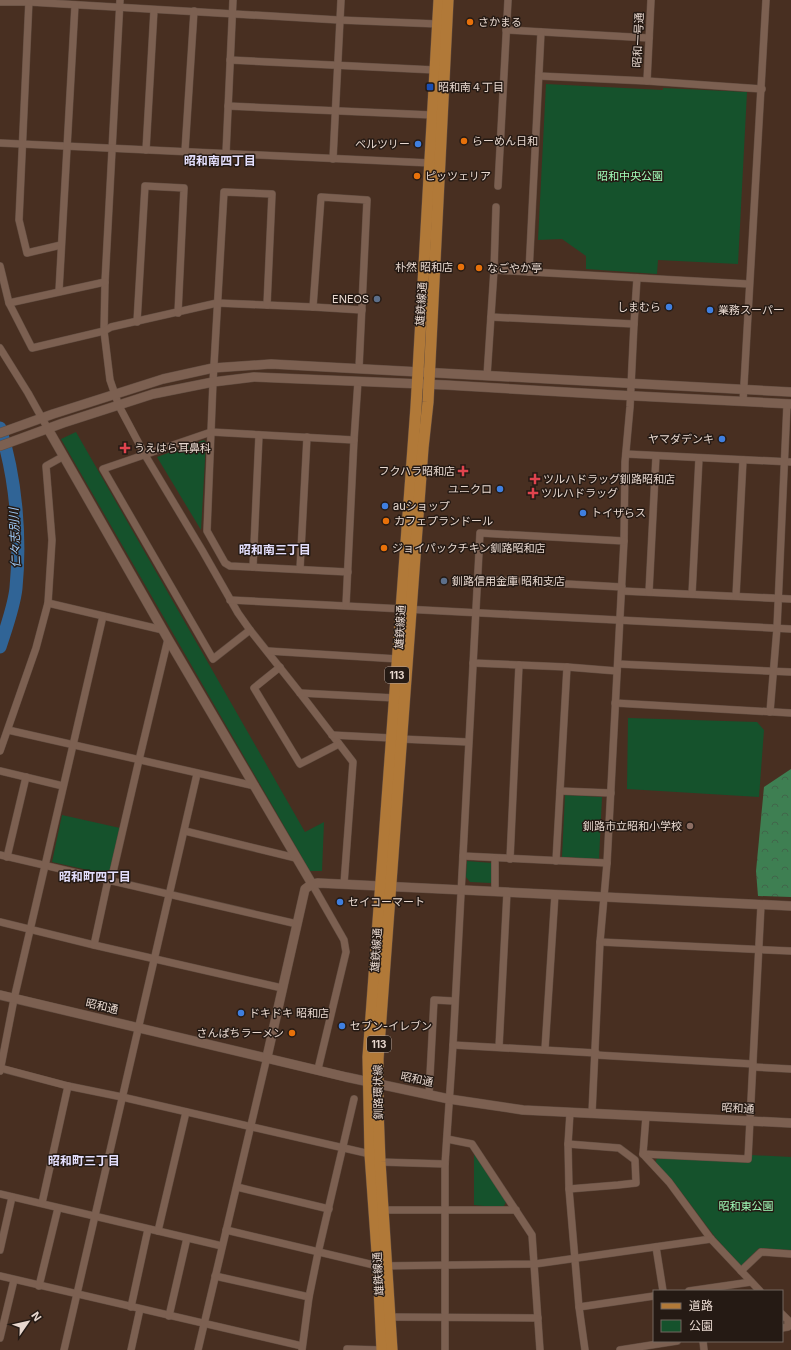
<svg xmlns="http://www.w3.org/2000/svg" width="791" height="1350" viewBox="0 0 791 1350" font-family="Inter,'Noto Sans JP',sans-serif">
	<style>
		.forest { fill: url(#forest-crowns) }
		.green { fill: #15522c }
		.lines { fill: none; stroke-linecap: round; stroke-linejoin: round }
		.river { stroke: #306496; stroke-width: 13 }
		.minor-casing { stroke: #614c40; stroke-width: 8 }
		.tertiary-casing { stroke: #614c40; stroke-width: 10 }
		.primary-casing { stroke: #614c40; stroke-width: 12 }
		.minor { stroke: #7c6051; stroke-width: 7 }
		.tertiary { stroke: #7c6051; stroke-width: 9 }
		.primary { stroke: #b17938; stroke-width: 11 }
		.food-dot { fill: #e8710a; stroke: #251a14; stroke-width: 1.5 }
		.transit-dot { fill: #1a4fb4; stroke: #251a14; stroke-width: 1.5 }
		.shop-dot { fill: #3f7fe0; stroke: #251a14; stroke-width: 1.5 }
		.service-dot { fill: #5c6f8a; stroke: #251a14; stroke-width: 1.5 }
		.health-dot { fill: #e0444e; stroke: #251a14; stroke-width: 1.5 }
		.education-dot { fill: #8d6e63; stroke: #251a14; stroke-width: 1.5 }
		.labels { text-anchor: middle; stroke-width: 3; stroke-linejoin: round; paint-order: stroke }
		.shield { fill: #251a14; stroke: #ae9f97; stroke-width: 1 }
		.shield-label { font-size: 10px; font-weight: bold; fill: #e8d8cf }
		.poi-label { font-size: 11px; fill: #e8d8cf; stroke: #251a14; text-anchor: start }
		.street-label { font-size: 11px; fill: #e8d8cf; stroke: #251a14 }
		.park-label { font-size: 11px; fill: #a1fdb9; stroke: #251a14 }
		.neighbourhood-label { font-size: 12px; font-weight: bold; fill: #e3defc; stroke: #251a14 }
		.water-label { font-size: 12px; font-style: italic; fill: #9fc9f5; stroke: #251a14 }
	</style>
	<defs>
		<pattern id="forest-crowns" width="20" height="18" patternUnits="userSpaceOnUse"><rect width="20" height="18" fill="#3e7f52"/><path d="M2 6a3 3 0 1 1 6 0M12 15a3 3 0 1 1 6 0" fill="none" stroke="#41664a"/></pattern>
	</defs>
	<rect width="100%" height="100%" fill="#482f21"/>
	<polygon class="forest" points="791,769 791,897 758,896 756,871 764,787"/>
	<g class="green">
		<polygon points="546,84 663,90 663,88 747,92 738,264 658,260 657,274 586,269 586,256 562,239 538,240"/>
		<polygon points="76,432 305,832 324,822 322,871 310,871 61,439"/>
		<polygon points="204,440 206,442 201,530 157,457"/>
		<polygon points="628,718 757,722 764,730 759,797 627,789"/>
		<polygon points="565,795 602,797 599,859 562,857"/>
		<polygon points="62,815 120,828 110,875 52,862"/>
		<polygon points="467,861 492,863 491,883 470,882 466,877"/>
		<polygon points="474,1154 506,1202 503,1208 474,1205"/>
		<polygon points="751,1155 791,1157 791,1250 759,1248 741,1266 715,1237 673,1181 655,1163 657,1158 749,1162"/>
	</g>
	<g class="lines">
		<path class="river" d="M0 428C16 477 21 537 16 588 14 607 6 628 0 647"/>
		<defs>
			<g id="minor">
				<polyline points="29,0 19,220 27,253 61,245"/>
				<polyline points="120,0 105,282 104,331 110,380 119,406 145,455 202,550 238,613 250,630 300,693 353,762 344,884"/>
				<polyline points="0,2 29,2 339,20 438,24"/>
				<polyline points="506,30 649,38"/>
				<polyline points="230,60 435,70"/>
				<polyline points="539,76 647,81 762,89"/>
				<polyline points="647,81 651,0"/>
				<polyline points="228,106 432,115"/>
				<polyline points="0,143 430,163"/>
				<polyline points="146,150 154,10"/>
				<polyline points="185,151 194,11"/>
				<polyline points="226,153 233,0"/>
				<polyline points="333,159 341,0"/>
				<polyline points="498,186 508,0"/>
				<polyline points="0,266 9,303 32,348 104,331 111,327 217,303 313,307 362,310"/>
				<polyline points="494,270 749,284"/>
				<polyline points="529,272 541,32"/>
				<polyline points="59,291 75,5"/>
				<polyline points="9,303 105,282"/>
				<polyline points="267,305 272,194 224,192 213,382 207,531 225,563 230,566 348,572"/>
				<polyline points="313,307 321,197 367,200 359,368"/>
				<polyline points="491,317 634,324"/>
				<polyline points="137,322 145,186 184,188 178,313"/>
				<polyline points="0,348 28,393 48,429"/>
				<polyline points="487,376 494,270 496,207"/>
				<polyline points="743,402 766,0"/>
				<polyline points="626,454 791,462"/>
				<polyline points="253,567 259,435"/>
				<polyline points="300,569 307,437"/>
				<polyline points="478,579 622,587"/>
				<polyline points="622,591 791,599"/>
				<polyline points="649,592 656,456"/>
				<polyline points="692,594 699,458"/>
				<polyline points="736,596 743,460"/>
				<polyline points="230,600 791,629"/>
				<polyline points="48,603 163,630"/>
				<polyline points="346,605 354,440 358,381"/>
				<polyline points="250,630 213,659 103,469 211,432 354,440"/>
				<polyline points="268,651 398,659"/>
				<polyline points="473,663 567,667 617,671"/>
				<polyline points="618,664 791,672"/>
				<polyline points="280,667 254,688 300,764 339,744"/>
				<polyline points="300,693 395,698"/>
				<polyline points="615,703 791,713"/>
				<polyline points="770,712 777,628 787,404"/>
				<polyline points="8,730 255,786"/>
				<polyline points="332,735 391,738"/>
				<polyline points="401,739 468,742"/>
				<polyline points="0,751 36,648 48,603 52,540 46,466 64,456"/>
				<polyline points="0,771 63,786"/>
				<polyline points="560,791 611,793"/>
				<polyline points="185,831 296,858"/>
				<polyline points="0,855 297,924"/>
				<polyline points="463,856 607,863"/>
				<polyline points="7,857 26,777"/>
				<polyline points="495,859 495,891"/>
				<polyline points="510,859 519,665"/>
				<polyline points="556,861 567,667"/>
				<polyline points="111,881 139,760 168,639"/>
				<polyline points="312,884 344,940 346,952 318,1069"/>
				<polyline points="0,922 94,945 282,988"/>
				<polyline points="600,942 791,951"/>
				<polyline points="94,945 108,880"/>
				<polyline points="453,1045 596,1053"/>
				<polyline points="499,1047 507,892"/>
				<polyline points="545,1049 555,894"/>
				<polyline points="596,1055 753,1064"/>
				<polyline points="753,1067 791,1069"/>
				<polyline points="0,1068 68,1086 122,1097 370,1154"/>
				<polyline points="0,1071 14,999 103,616"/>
				<polyline points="429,1094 434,1000 454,1001"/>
				<polyline points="570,1113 568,1144 569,1189 579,1307 585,1350"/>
				<polyline points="592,1113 600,942 607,863 624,541 625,462 630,407 634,324 637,278"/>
				<polyline points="646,1116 643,1154 748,1159 761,905"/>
				<polyline points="447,1139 472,1144 532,1235 540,1350"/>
				<polyline points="568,1144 619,1148 635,1160 636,1183 618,1185 569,1189"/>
				<polyline points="643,1154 669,1182 711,1239 760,1291"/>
				<polyline points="380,1162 445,1164"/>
				<polyline points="237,1187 329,1209"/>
				<polyline points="0,1194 222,1246"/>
				<polyline points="42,1203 68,1086"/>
				<polyline points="384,1210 516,1210"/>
				<polyline points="226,1230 378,1266 535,1264 711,1239"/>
				<polyline points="158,1231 186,1112"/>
				<polyline points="656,1247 663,1291"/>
				<polyline points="0,1250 12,1197"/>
				<polyline points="741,1271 761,1252 791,1254"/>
				<polyline points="0,1276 302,1346"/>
				<polyline points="215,1276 309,1297"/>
				<polyline points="39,1286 58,1208"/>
				<polyline points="689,1291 751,1282"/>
				<polyline points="131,1307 148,1229"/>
				<polyline points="579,1307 654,1296"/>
				<polyline points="782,1314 788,1320 788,1327 782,1328"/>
				<polyline points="169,1316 187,1238"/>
				<polyline points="389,1317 538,1318"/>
				<polyline points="0,1338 14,1280"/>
				<polyline points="703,1341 704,1350"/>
				<polyline points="347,1349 382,1350"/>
				<polyline points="64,1350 197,774"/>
				<polyline points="131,1350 140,1309"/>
				<polyline points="198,1350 267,1057"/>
				<polyline points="302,1350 309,1297 318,1253 354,1099"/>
				<polyline points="445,1350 445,1164 453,1045 480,533 624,541"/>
				<polyline points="620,1350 677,1341"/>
			</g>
			<g id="tertiary">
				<polyline points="48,429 168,639 312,884"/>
				<polyline points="0,433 53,414 163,379 213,368 271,364 791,392"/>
				<polyline points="0,446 63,423 153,394 213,382 254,377 446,385 616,395 791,404"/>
				<polyline points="0,995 346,1077 449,1099 523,1110 791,1123"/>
				<polyline points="267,1057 305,889 312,884 318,883 791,906"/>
			</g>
			<g id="primary">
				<polyline points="382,1350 378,1266 370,1154 368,1057 416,407 439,0"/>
				<polyline points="392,1350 380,1162 378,1109 378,1059 423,448 428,402 448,0"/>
			</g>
		</defs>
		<use href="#minor" class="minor-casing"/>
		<use href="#tertiary" class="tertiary-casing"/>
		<use href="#primary" class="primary-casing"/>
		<use href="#minor" class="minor"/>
		<use href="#tertiary" class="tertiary"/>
		<use href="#primary" class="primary"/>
	</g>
	<g class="food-dot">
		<circle cx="470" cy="22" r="4"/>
		<circle cx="464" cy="141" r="4"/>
		<circle cx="417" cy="176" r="4"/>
		<circle cx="461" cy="267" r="4"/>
		<circle cx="479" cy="268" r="4"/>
		<circle cx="386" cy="521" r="4"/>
		<circle cx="384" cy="548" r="4"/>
		<circle cx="292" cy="1033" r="4"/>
	</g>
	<rect class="transit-dot" x="426" y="83" width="8" height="8" rx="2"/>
	<g class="shop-dot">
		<circle cx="418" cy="144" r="4"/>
		<circle cx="669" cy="307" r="4"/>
		<circle cx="710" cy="310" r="4"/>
		<circle cx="722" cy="439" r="4"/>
		<circle cx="500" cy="489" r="4"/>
		<circle cx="385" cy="506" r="4"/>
		<circle cx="583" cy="513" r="4"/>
		<circle cx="340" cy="902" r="4"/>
		<circle cx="241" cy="1013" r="4"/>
		<circle cx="342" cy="1026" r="4"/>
	</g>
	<g class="service-dot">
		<circle cx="377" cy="299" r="4"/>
		<circle cx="444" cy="581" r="4"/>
	</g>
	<g class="health-dot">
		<path d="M123 442h4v4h4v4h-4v4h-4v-4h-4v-4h4z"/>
		<path d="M461 465h4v4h4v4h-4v4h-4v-4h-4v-4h4z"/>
		<path d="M533 473h4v4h4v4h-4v4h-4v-4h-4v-4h4z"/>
		<path d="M531 487h4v4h4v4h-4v4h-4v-4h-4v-4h4z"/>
	</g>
	<circle class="education-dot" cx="690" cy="826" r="4"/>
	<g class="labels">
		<g class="shield">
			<rect x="385" y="667" width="24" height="16" rx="3"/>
			<rect x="367" y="1036" width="24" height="16" rx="3"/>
		</g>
		<g class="shield-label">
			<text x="397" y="679">113</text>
			<text x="379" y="1048">113</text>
		</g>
		<g class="poi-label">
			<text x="478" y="26">さかまる</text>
			<text x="438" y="91">昭和南４丁目</text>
			<text x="472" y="145">らーめん日和</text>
			<text x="410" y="148" text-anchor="end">ベルツリー</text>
			<text x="425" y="180">ピッツェリア</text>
			<text x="453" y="271" text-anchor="end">朴然 昭和店</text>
			<text x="487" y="272">なごやか亭</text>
			<text x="369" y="303" text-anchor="end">ENEOS</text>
			<text x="661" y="311" text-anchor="end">しまむら</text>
			<text x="718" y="314">業務スーパー</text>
			<text x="714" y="443" text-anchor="end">ヤマダデンキ</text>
			<text x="134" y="452">うえはら耳鼻科</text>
			<text x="455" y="475" text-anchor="end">フクハラ昭和店</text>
			<text x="543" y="483">ツルハドラッグ釧路昭和店</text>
			<text x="492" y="493" text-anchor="end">ユニクロ</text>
			<text x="541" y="497">ツルハドラッグ</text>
			<text x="393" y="510">auショップ</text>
			<text x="591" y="517">トイザらス</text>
			<text x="394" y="525">カフェプランドール</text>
			<text x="392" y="552">ジョイパックチキン釧路昭和店</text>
			<text x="452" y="585">釧路信用金庫 昭和支店</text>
			<text x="682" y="830" text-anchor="end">釧路市立昭和小学校</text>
			<text x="348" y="906">セイコーマート</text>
			<text x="249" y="1017">ドキドキ 昭和店</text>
			<text x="350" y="1030">セブン-イレブン</text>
			<text x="284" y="1037" text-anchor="end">さんぱちラーメン</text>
		</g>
		<g class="street-label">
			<text transform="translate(638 40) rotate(-87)" y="4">昭和一号通</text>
			<text transform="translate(421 304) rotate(-86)" y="4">雄鉄線通</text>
			<text transform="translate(400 627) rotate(-87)" y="4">雄鉄線通</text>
			<text transform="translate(376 950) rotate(-86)" y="4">雄鉄線通</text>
			<text transform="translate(102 1006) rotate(13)" y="4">昭和通</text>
			<text transform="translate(417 1079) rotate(12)" y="4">昭和通</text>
			<text transform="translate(378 1092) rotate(-91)" y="4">釧路環状線</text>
			<text transform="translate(738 1108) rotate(3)" y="4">昭和通</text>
			<text transform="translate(378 1274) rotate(-93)" y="4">雄鉄線通</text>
		</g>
		<g class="park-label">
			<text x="630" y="180">昭和中央公園</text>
			<text x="746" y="1210">昭和東公園</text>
		</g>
		<g class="neighbourhood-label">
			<text x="220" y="165">昭和南四丁目</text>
			<text x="275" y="554">昭和南三丁目</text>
			<text x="95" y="881">昭和町四丁目</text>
			<text x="84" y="1165">昭和町三丁目</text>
		</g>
		<g class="water-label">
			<text transform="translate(15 538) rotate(-92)" y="4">仁々志別川</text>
		</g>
	</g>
	<rect x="653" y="1290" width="130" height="52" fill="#251a14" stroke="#73665f"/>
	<rect x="661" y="1303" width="20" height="6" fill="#b17938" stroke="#73665f"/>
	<text x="689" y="1310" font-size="12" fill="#e8d8cf">道路</text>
	<rect x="661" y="1320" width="20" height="12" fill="#15522c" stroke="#73665f"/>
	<text x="689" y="1330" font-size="12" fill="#e8d8cf">公園</text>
	<g transform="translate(28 1322) rotate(56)" stroke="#251a14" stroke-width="3" paint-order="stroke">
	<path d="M0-3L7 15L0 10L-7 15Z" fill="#e8d8cf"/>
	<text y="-6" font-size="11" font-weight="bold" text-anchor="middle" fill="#e8d8cf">N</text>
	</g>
</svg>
